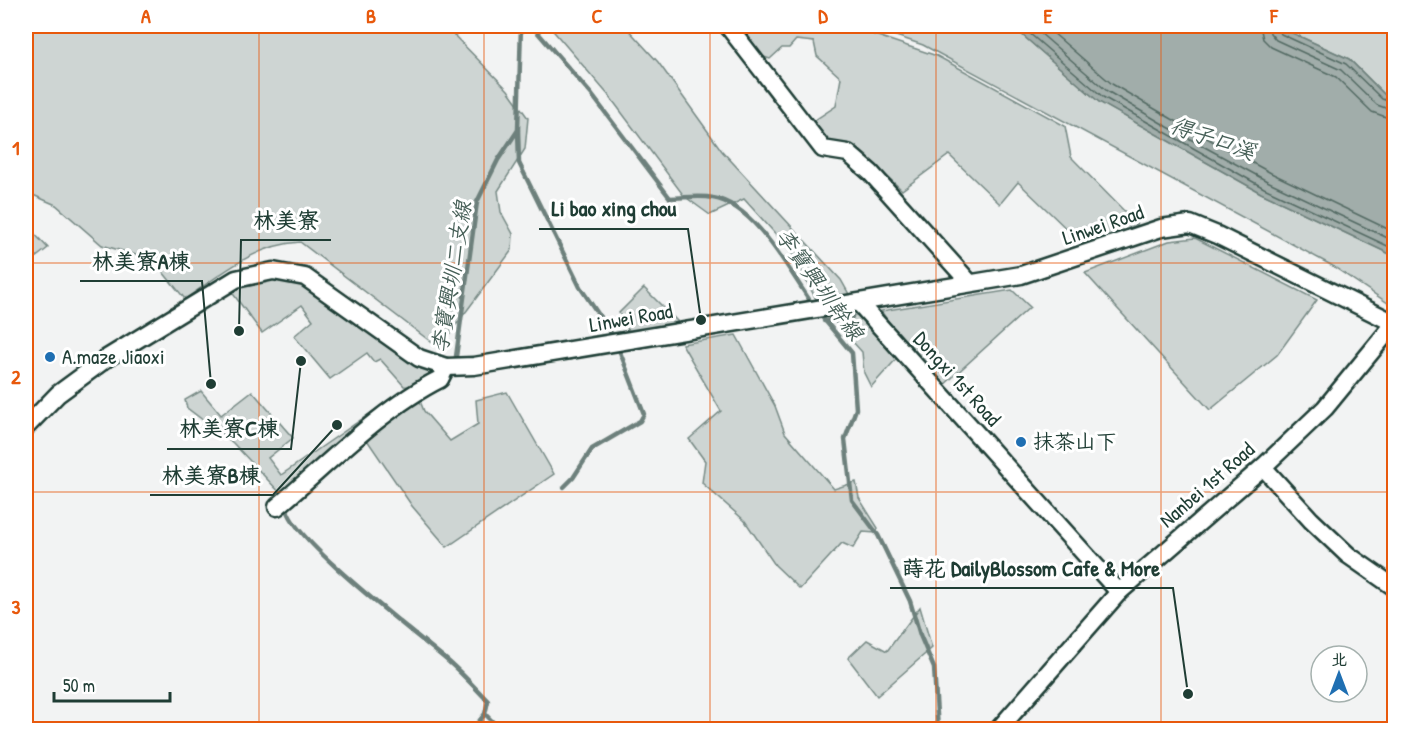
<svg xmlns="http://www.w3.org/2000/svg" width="1420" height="755" viewBox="0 0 1420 755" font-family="'Patrick Hand','LXGW WenKai TC',sans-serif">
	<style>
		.green { fill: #ced5d3; stroke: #768984; stroke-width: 1.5 }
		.water { fill: #a1adaa; stroke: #6d807b; stroke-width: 1.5 }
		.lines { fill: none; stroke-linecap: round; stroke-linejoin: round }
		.shore { stroke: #536a63; stroke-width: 1.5 }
		.stream { stroke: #6d807b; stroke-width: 4.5 }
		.minor-casing { stroke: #1f3d34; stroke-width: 21 }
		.minor { stroke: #fff; stroke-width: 16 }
		.grid { fill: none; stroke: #e8590c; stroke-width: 1.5; stroke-opacity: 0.55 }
		.poi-dot { fill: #1f6fb2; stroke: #fff; stroke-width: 2 }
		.labels { text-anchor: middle; stroke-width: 6; stroke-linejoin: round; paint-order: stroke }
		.street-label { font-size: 21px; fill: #1f3d34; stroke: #fff }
		.poi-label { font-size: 21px; fill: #1f3d34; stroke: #fff; text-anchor: start }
		.water-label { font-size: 22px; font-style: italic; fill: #465f57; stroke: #fff }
		.leader { fill: none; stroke: #1f3d34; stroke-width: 2 }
		.callout-dot { fill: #1f3d34; stroke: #fff; stroke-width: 2 }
		.callout-label { font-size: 22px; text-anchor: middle; font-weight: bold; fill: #1f3d34; stroke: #fff; stroke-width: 6; stroke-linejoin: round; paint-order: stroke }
		.neatline { fill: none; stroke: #e8590c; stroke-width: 2 }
		.grid-label { font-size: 20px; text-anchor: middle; font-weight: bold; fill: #e8590c }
	</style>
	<rect width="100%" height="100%" fill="#f2f3f3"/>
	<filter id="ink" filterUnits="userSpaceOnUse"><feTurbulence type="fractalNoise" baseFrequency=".0167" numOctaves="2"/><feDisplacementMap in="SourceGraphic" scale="12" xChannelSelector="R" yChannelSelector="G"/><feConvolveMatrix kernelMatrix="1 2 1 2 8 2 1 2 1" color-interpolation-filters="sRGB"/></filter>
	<g filter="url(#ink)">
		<g class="green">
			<path d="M26 26H445L508 90 528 118 525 149 498 191 501 212 513 234 512 250 439 348 300 242C256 244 220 275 185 299L153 260 102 245 56 205 26 192Z"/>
			<polygon points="549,26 625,26 658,62 722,151 841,280 850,296 827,301 816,299 790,250 744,199 710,215 684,196 610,97"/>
			<polygon points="737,26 848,26 937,56 1065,126 1071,157 1137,224 1104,242 1091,233 1076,238 1018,182 1000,204 949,155 902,190 865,156 845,144 825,143 812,122 836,106 841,78 817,56 814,42 796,40 789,48 782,48 770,59 761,56"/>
			<polygon points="866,26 1012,26 1099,102 1261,193 1394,256 1394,307 1331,265 923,45"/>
			<polygon points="1277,26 1394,26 1394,98 1385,95 1349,59"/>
			<polygon points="26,225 48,248 26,265"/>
			<polygon points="1195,238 1317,300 1277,355 1210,410 1085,273 1169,241"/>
			<path d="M276 276 305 280 433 370C425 383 419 387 404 386L380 359 374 362 367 353 330 379 294 336 313 320 302 305 262 333 231 291 249 282Z"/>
			<polygon points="644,288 677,321 680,326 635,334 628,330 619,313"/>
			<polygon points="1012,290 1030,307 943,386 908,350 881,311"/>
			<polygon points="864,313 900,355 871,387 864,373 862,352 833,320"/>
			<polygon points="736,335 775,406 785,433 834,489 856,482 859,498 878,528 876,533 863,532 853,548 842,543 800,589 775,565 745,521 702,483 705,461 689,439 721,411 682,344"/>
			<polygon points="201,391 221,415 252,391 293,438 268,458 281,475 388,401 392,406 284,497 233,443 187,408 185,400"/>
			<polygon points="507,392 554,474 447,547 412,506 365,437 418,396 424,411 450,441 478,424 476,400"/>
			<polygon points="920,607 932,648 877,696 848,658 867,640 887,651"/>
		</g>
		<polygon class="water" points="1012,26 1277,26 1349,59 1385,95 1394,98 1394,256 1261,193 1099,102"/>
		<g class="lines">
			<g class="shore">
				<polyline points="1021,26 1103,97 1264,188 1394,249"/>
				<polyline points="1032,26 1107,91 1168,127 1267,181 1394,241"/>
				<polyline points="1045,26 1112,84 1172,119 1271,173 1394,232"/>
				<polyline points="1260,26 1263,39 1271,47 1336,77 1372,112 1394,120"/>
				<polyline points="1269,26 1270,33 1276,40 1341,70 1377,105 1394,111"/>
				<polyline points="1277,26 1281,34 1346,64 1382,99 1394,103"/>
			</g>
			<g class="stream">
				<path d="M532 26 592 95 670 198C684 198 700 195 713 198 756 205 790 273 813 305"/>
				<polyline points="518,130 519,163 580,287 615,339"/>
				<polyline points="818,312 852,353 856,409 845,439 852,500 878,535 910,601 920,635 934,668 938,730"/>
				<polyline points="824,321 852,317"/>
				<polyline points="455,364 477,202 498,160 518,130 521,26"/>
				<polyline points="564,487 573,478 592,449 640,421 644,414 618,347"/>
				<path d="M287 505C282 533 424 640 449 662 463 674 475 688 488 701L485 714 472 730"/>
				<polyline points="485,714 501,730"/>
			</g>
			<defs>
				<g id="minor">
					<polyline points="728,26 823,149 848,153 871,173 969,282"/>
					<polyline points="859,303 1119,592"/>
					<polyline points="26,427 58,394 107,358 236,279 273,271 305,277 419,358 446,367 474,366 1021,275 1161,228 1190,224 1217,235 1394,323"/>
					<polyline points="1263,467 1311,520 1348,555 1394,587"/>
					<path d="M277 507C327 465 382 408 440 379L446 367"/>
					<polyline points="998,730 1119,592 1263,467 1325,408 1394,324"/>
				</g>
			</defs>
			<use href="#minor" class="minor-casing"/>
			<use href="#minor" class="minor"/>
		</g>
	</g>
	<path class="grid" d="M259 26V730M484 26V730M710 26V730M936 26V730M1161 26V730M26 263H1394M26 492H1394"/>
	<g class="poi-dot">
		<circle cx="50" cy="357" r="6"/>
		<circle cx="1021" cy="442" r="6"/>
	</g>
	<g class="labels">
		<g class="street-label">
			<text transform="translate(1103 225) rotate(-19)" y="7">Linwei Road</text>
			<text transform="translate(631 318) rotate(-10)" y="7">Linwei Road</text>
			<text transform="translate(957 379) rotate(48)" y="7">Dongxi 1st Road</text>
			<text transform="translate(1207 485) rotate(-41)" y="7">Nanbei 1st Road</text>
		</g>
		<g class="poi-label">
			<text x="62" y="364">A.maze Jiaoxi</text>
			<text x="1033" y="449">抹茶山下</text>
		</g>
		<g class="water-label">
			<text transform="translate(1213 138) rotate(19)" y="8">得子口溪</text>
			<text transform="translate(451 277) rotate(-81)" y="8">李寶興圳二支線</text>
			<text transform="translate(820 284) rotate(54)" y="8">李寶興圳幹線</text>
		</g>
	</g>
	<path class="leader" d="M701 320L688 229H539M239 331L241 240H331M211 384L202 281H80M301 361L291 449H167M337 425L273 495H150M1188 694L1173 588H890"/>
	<g class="callout-dot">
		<circle cx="701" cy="320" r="6"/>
		<circle cx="239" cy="331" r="6"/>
		<circle cx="211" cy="384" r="6"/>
		<circle cx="301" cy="361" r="6"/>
		<circle cx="337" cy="425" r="6"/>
		<circle cx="1188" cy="694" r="6"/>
	</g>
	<g class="callout-label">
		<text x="614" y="216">Li bao xing chou</text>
		<text x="286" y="228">林美寮</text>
		<text x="141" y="269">林美寮A棟</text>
		<text x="229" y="436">林美寮C棟</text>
		<text x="211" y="483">林美寮B棟</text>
		<text x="1031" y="576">蒔花 DailyBlossom Cafe &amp; More</text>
	</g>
	<rect width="1420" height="755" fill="none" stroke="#fff" stroke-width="66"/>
	<g transform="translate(1339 674)"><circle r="28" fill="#ffffff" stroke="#a5b1ae" stroke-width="1.5"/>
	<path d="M0-4.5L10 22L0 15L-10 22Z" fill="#1f6fb2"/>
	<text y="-9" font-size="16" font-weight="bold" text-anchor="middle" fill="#1f3d34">北</text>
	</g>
	<path d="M54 692v9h116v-9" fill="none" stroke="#1f3d34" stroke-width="3"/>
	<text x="63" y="692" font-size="18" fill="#1f3d34" stroke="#ffffff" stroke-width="4.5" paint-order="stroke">50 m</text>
	<rect x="33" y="33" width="1354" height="689" class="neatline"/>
	<g class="grid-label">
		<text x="146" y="23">A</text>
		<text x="371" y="23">B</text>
		<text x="597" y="23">C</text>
		<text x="823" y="23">D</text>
		<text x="1048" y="23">E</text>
		<text x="1274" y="23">F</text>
		<text x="16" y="155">1</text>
		<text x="16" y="384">2</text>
		<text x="16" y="614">3</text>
	</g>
</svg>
